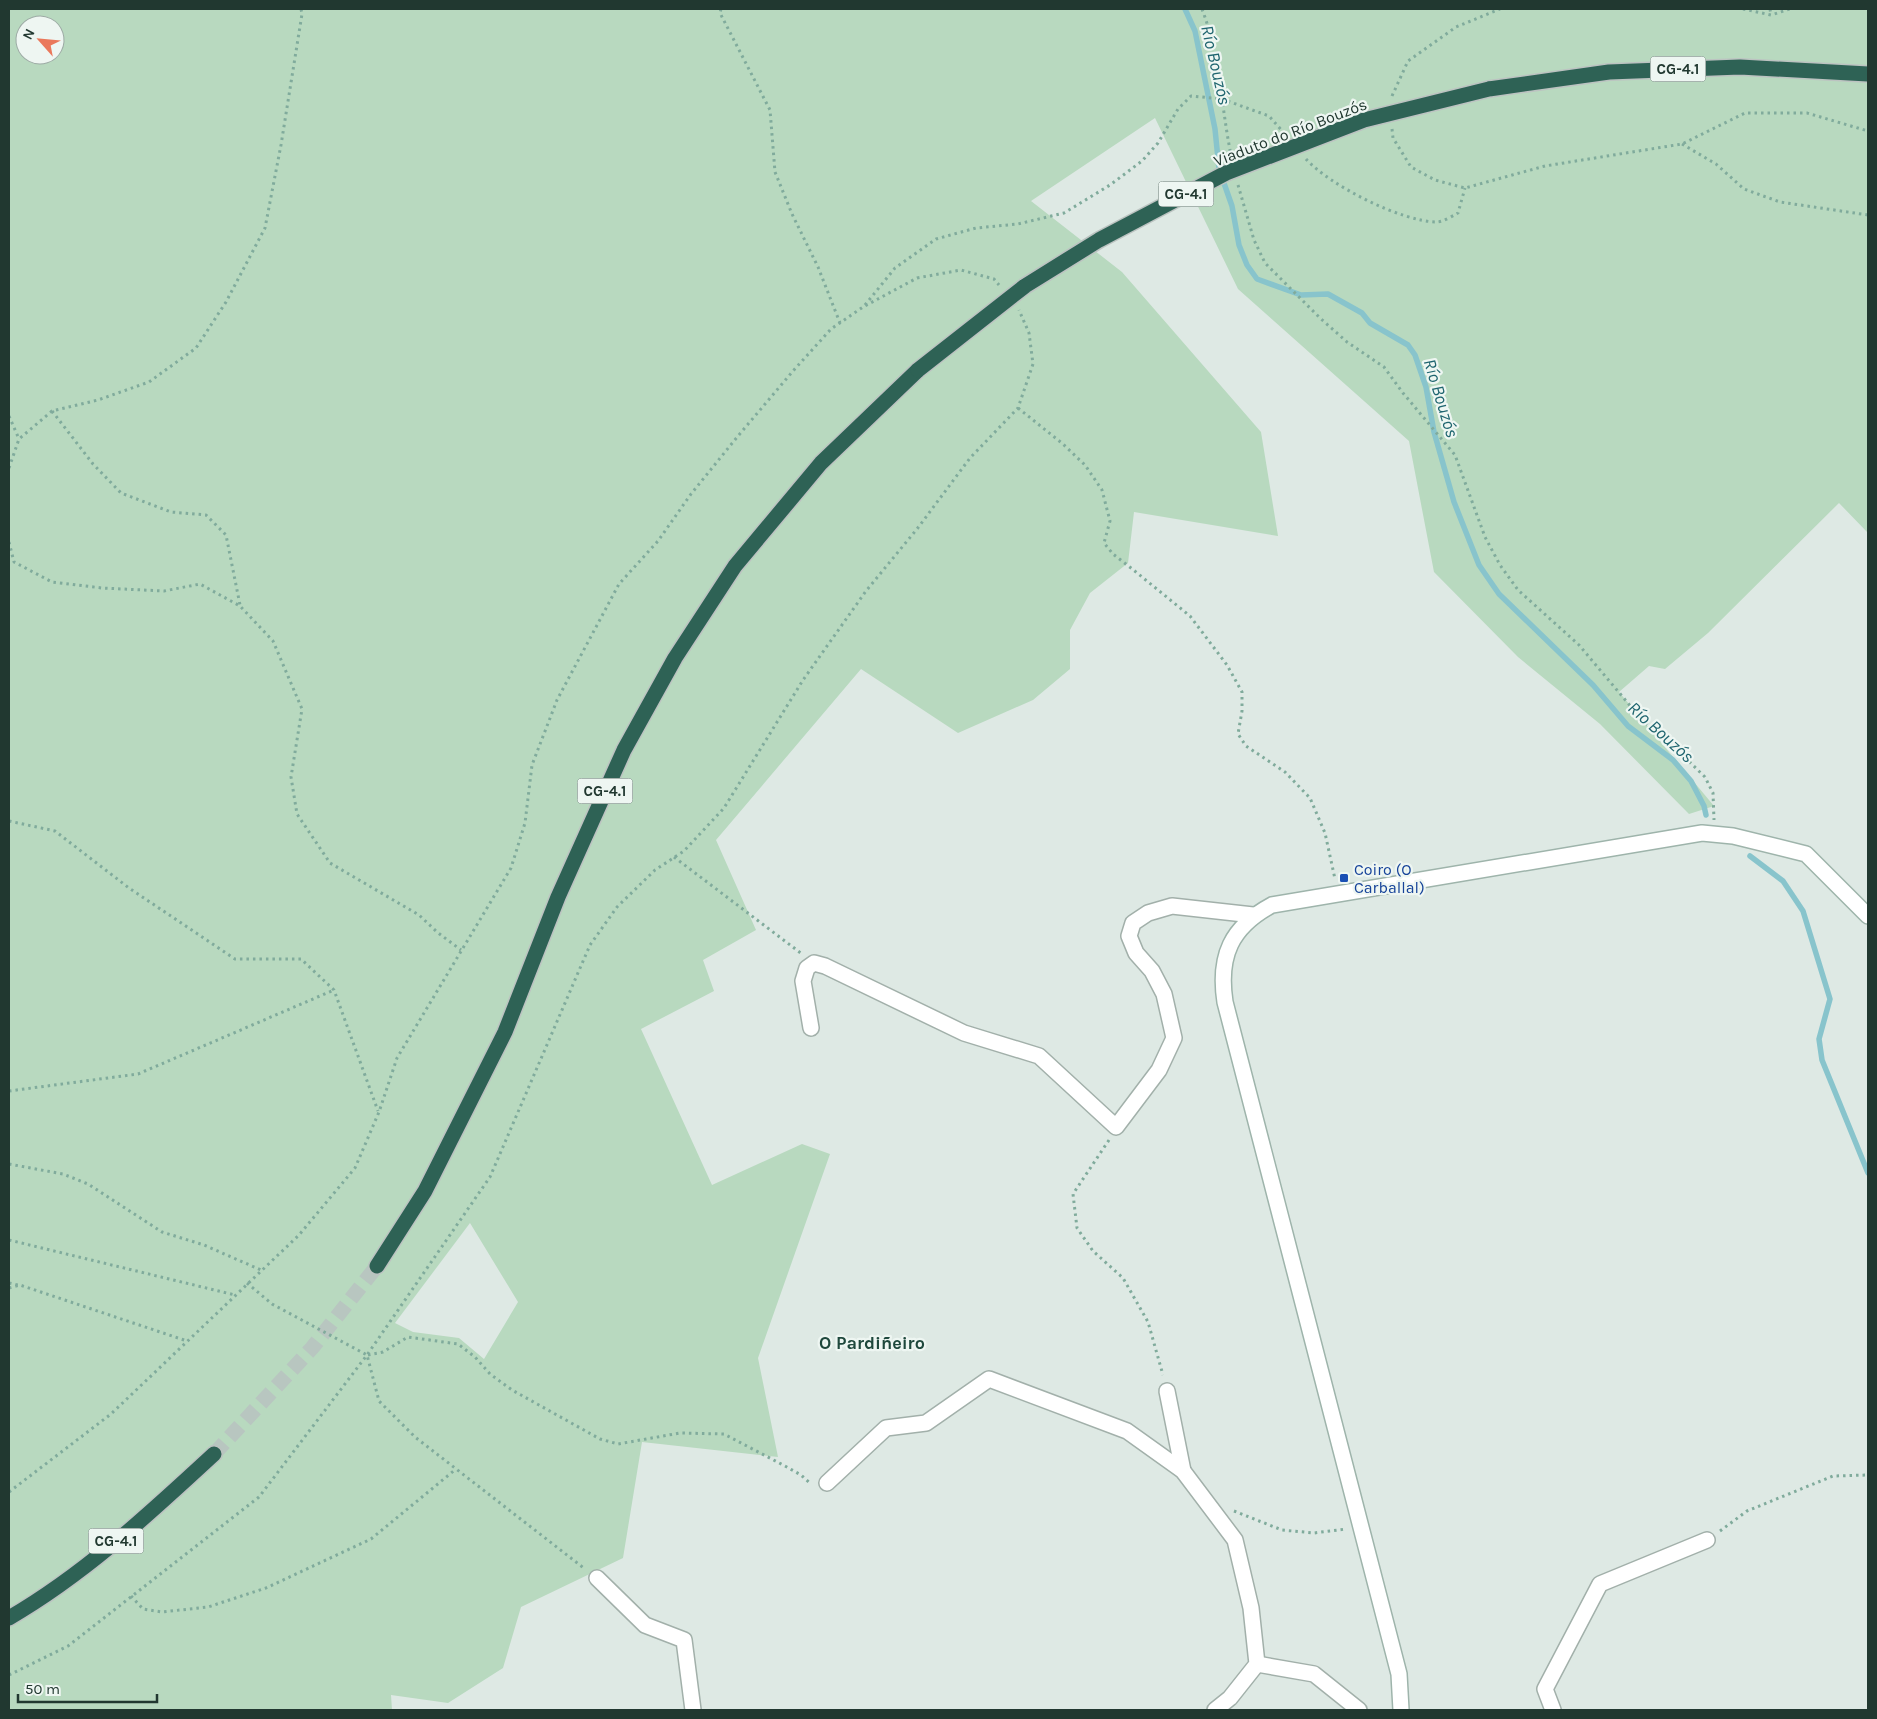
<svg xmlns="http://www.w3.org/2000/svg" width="1877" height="1719" viewBox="0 0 1877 1719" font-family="Karla,sans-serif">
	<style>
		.green { fill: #b8d9bf; fill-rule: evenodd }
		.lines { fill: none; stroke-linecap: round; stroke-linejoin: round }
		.stream { stroke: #88c4cc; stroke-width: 5.5 }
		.highway-tunnel { stroke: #b8c6c0; stroke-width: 15; stroke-dasharray: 15 8; stroke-linecap: butt }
		.street-casing { stroke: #a2b0aa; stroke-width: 18 }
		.secondary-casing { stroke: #9eb4ab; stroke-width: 18 }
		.highway-casing { stroke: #bcc3c1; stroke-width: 18 }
		.path { stroke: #80ab9c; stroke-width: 3; stroke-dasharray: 2.5 4; stroke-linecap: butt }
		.street { stroke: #fff; stroke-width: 15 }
		.secondary { stroke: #fff; stroke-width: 15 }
		.highway { stroke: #2e6255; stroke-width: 15 }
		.highway-bridge-casing { stroke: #bcc3c1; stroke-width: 18; stroke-linecap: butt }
		.highway-bridge { stroke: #2e6255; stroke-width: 15 }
		.transit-dot { fill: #1a4fb4; stroke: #eef6f2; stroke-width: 2 }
		.labels { text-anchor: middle; stroke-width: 4.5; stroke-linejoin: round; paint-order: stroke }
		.shield { fill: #eef6f2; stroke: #5e716a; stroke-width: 1 }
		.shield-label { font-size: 15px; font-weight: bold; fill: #213830 }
		.street-label { font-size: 16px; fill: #213830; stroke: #eef6f2 }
		.transit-label { font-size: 16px; fill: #164399; stroke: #eef6f2; text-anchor: start }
		.water-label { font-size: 18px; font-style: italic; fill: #1f656f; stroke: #eef6f2 }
		.neighbourhood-label { font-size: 18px; font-weight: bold; fill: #1e483c; stroke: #eef6f2 }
	</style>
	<rect width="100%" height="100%" fill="#dee9e4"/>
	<path class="green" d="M9 9H1868V533L1839 503 1708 633 1665 669 1649 666 1619 692 1714 806 1689 814 1600 724 1518 657 1434 572 1409 441 1238 289 1155 118 1031 201 1122 272 1261 432 1278 536 1134 512 1128 563 1090 593 1070 630V669L1033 700 958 733 861 669 716 840 756 930 703 960 714 991 641 1029 712 1185 802 1144 830 1154 758 1358 778 1457 642 1442 623 1558 521 1607 503 1668 448 1703 391 1695 392 1710H9ZM25 25H55V55H25ZM470 1223 518 1302 484 1359 459 1338 413 1332 395 1323Z"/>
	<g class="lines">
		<g class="stream">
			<polyline points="1185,9 1195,31 1215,129 1219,169 1232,206 1239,245 1247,265 1257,279 1301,295 1328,294 1362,313 1370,323 1408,345 1415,355 1426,387 1434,432 1454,502 1479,565 1499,594 1593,685 1628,726 1673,760 1691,781 1704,806 1706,815"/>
			<polyline points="1750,856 1783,881 1803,911 1830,999 1819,1039 1822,1060 1868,1173"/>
		</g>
		<polyline class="highway-tunnel" points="214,1454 312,1348 377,1266"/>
		<defs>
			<g id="street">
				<polyline points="811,1028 803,981 807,968 814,963 825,966 964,1033 1039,1056 1116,1127 1159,1070 1174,1038 1164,994 1152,971 1136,953 1129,936 1133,923 1148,913 1172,906 1253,915"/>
				<polyline points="1167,1391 1183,1471"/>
				<polyline points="827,1483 886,1428 926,1423 989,1379 1127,1431 1183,1471 1235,1540 1251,1608 1257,1664 1230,1698 1215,1710"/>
				<polyline points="597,1578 645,1625 684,1640 693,1710"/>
				<polyline points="1257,1664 1314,1674 1359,1710"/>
				<polyline points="1553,1710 1545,1689 1600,1584 1707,1540"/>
			</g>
			<path id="secondary" d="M1401 1710 1399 1674 1225 1002C1218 956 1231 927 1272 905L1702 833 1733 836 1806 854 1868 916"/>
			<g id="highway">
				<polyline points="1489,89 1609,72 1740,67 1868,74"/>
				<polyline points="377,1266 425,1191 505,1032 558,897 624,750 675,658 735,566 821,463 918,370"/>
				<path d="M9 1618C85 1574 150 1513 214 1454"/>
			</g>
		</defs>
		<use href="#street" class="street-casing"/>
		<use href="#secondary" class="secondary-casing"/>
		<use href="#highway" class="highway-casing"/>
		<g class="path">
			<polyline points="721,9 720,13 770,110 775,172 792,214 818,267 840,323"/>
			<path d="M1202 9C1220 56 1221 106 1231 155"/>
			<polyline points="1743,9 1771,15 1790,9"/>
			<polyline points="1770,9 1771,15"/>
			<polyline points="1392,96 1408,61 1456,27 1500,9"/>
			<polyline points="1392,129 1393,138 1411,167 1435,180 1465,188 1545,166 1682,144 1745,113 1807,113 1868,131"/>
			<polyline points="1682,144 1716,164 1744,189 1780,202 1868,215"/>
			<path d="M1306 159C1329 185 1402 222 1437 222 1443 222 1452 216 1458 213L1465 188"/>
			<polyline points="1238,185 1254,240 1265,263 1320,318 1347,342 1384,367 1403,393 1455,455 1485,537 1500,565 1518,590 1579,645 1643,721 1666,739 1705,777 1713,793 1714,820"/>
			<polyline points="865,305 895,268 936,239 976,228 1018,224 1064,213 1110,185 1142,161 1158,143 1178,109 1191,96 1222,99 1269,116 1284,133"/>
			<polyline points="1018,408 1063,444 1085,465 1102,490 1110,521 1104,543 1113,554 1131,568 1190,616 1227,665 1242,692 1242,711 1238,734 1246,746 1285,772 1310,798 1325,833 1335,879"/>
			<polyline points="52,411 93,464 121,493 171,512 206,515 226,535 240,605"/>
			<polyline points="9,416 19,439"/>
			<polyline points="9,468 19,439 52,411 98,400 149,382 196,348 226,302 265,228 281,145 302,14 301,9"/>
			<polyline points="9,542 14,562 52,582 102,588 164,591 200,584 240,606 273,641 302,709 291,777 297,814 330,863 419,915 437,932 461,950"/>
			<polyline points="9,821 55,831 129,888 235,959 301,959 334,990 378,1111"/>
			<polyline points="674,857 802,954"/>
			<polyline points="9,1091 138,1074 334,990"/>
			<polyline points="1109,1140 1073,1194 1077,1228 1093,1251 1123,1278 1148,1322 1163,1375"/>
			<polyline points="9,1164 63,1174 88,1184 162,1232 204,1245 261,1270"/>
			<polyline points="9,1240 235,1295"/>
			<polyline points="9,1283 18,1285"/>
			<polyline points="247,1283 272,1304 367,1355 379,1401 415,1437 585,1569"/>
			<polyline points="9,1288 20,1285 187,1341"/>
			<polyline points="368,1355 383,1352 408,1337 458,1344 475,1357 490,1374 512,1390 600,1439 618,1444 680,1433 724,1434 785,1466 801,1475 811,1484"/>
			<polyline points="9,1492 111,1414 299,1235 355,1168 379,1112 397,1058 511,868 525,823 532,765 557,700 619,584 658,541 691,494 738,436 793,371 831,329 863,307 917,278 961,270 994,279 999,285"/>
			<polyline points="1234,1511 1282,1530 1314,1533 1346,1529"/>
			<polyline points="1720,1531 1747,1511 1833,1476 1868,1475"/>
			<polyline points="131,1596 143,1609 162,1612 208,1607 266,1588 371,1539 456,1469"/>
			<polyline points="9,1675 68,1646 259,1497 367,1355 490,1177 590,945 617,907 655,870 684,851 724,808 803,680 866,591 917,529 970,458 1018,408 1033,364 1029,333 1019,310"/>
		</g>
		<use href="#street" class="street"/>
		<use href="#secondary" class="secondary"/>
		<use href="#highway" class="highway"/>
		<defs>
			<polyline id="highway-bridge" points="918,370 1025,286 1099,240 1226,173 1364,120 1489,89"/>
		</defs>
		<use href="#highway-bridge" class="highway-bridge-casing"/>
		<use href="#highway-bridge" class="highway-bridge"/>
	</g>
	<rect class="transit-dot" x="1339" y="873" width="10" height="10" rx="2.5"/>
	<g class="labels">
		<g class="shield">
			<rect x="1650.5" y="56.5" width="55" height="25" rx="4"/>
			<rect x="1158.5" y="181.5" width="55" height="25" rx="4"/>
			<rect x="577.5" y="778.5" width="55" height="25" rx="4"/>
			<rect x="88.5" y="1528.5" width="55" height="25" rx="4"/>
		</g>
		<g class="shield-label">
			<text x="1678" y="74">CG-4.1</text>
			<text x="1186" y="199">CG-4.1</text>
			<text x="605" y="796">CG-4.1</text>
			<text x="116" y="1546">CG-4.1</text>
		</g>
		<g class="street-label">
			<text transform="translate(1290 132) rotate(-21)" y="6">Viaduto do Río Bouzós</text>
		</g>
		<g class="transit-label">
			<text x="1354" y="875">Coiro (O<tspan x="1354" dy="18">Carballal)</tspan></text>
		</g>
		<g class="water-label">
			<text transform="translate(1216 65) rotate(77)" y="6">Río Bouzós</text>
			<text transform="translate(1441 398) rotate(73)" y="6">Río Bouzós</text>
			<text transform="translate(1661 732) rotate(42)" y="6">Río Bouzós</text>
		</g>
		<g class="neighbourhood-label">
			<text x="872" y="1349">O Pardiñeiro</text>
		</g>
	</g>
	<rect width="1877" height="1719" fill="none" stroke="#213830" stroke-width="20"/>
	<g transform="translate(40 40) rotate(297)"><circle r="24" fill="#eef6f2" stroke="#9caaa4"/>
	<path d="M0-4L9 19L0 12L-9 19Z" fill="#ea785b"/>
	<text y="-8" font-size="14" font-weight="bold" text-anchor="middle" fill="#213830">N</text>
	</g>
	<path d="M18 1694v8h139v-8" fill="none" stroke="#213830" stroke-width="2.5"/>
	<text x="25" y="1694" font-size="15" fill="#213830" stroke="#eef6f2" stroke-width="4" paint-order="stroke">50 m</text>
</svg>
